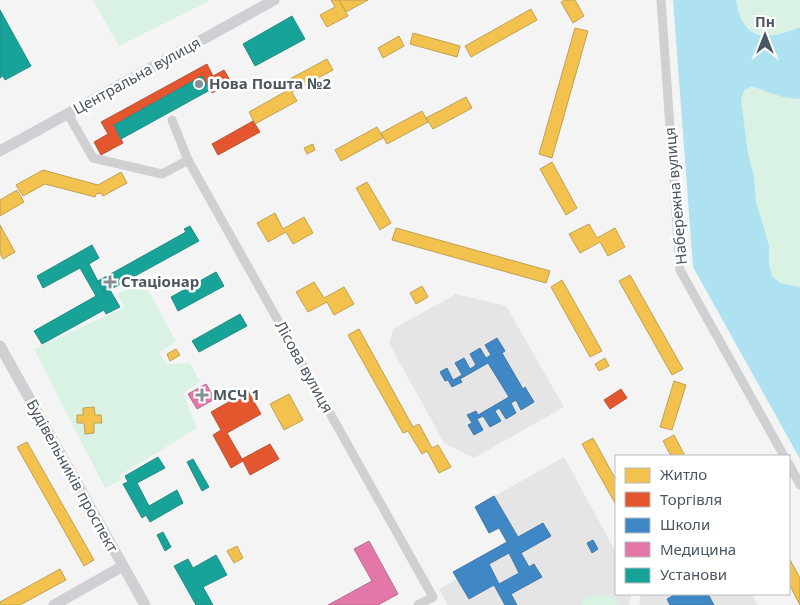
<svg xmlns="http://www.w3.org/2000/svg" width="800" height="605" viewBox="0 0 800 605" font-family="'Noto Sans',sans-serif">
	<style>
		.education { fill: #e6e5e6 }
		.green { fill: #d9f2e3 }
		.water { fill: #aee2f0 }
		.homes { fill: #f2c14e; stroke: #c0a154 }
		.shops { fill: #e4572e; stroke: #b6573d }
		.schools { fill: #3f88c5; stroke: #4279a7; fill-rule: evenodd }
		.health { fill: #e377a8; stroke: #b56d93 }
		.public { fill: #17a398; stroke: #268c88 }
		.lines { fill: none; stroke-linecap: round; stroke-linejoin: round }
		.street { stroke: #ced0d2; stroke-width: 9 }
		.secondary { stroke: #ced0d4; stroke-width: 11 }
		.poi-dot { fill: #868d94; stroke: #fff; stroke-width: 2 }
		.labels { text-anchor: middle; stroke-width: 5; stroke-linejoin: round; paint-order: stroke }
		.street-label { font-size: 15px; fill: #4a5661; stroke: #fff }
		.poi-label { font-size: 15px; font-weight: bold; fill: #4a5661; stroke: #fff; text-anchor: start }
	</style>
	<rect width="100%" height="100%" fill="#f4f4f4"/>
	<g class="education">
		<polygon points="456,294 506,306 564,407 474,458 444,443 389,343 393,329"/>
		<polygon points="564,457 616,552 616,594 632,594 629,605 448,605 439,589 457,579 453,572 506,542 499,528 489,533 475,507"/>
		<polygon points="641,594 752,594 758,605 639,605"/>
	</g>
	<g class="green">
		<polygon points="93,0 211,0 119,46"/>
		<path d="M736 0H800V27C767 41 743 41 736 0Z"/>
		<polygon points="751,86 782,97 800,99 800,287 780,283 772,276 769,263 769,245 755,202 754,177 748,153 741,100 744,91"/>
		<polygon points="144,282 176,342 159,352 166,364 190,363 200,382 183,393 197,428 120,475 122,480 105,488 34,349 124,308 117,294"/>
		<polygon points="598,594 609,596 620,605 581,605 582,601"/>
	</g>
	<path class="water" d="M673 0H736C743 42 767 41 800 27V99L782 97 751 86 744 91 741 100 748 153 754 177 756 202 769 245V263L772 276 780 283 800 287V459L693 267Z"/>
	<g class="homes">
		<polygon points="331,0 339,0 348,16 327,27 320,15 335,7"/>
		<polygon points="339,0 368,0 346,12"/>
		<polygon points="564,0 575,0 584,16 573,23 561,2"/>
		<polygon points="531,9 537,20 471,57 465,46"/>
		<polygon points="575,28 588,31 552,158 539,154"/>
		<polygon points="413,33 460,46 457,57 410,44"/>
		<polygon points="399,36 404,46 383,58 378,48"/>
		<polygon points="327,59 333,70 292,92 286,81"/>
		<polygon points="290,89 297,101 255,124 249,112"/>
		<polygon points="466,97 472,108 433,129 426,118"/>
		<polygon points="422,111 428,122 387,144 381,133"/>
		<polygon points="377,127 383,138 341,161 335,150"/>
		<polygon points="313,144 315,150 307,154 304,148"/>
		<polygon points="552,162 577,208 566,215 540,169"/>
		<polygon points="43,170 98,185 121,172 127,183 103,196 101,193 96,194 95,197 45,184 23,196 16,185"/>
		<polygon points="367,182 391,223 380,230 356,188"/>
		<polygon points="17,190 24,202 0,216 0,200"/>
		<polygon points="275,213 283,229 304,217 313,233 293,244 286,232 268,242 257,223"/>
		<polygon points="589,224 597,238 615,228 625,247 608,256 600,242 580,253 569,234"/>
		<polygon points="0,225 15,252 3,259 0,253"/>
		<polygon points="396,228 550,271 546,283 392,240"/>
		<polygon points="630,275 683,369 672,375 619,281"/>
		<polygon points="562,280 602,351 590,357 551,287"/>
		<polygon points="314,282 324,298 344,287 354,304 334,315 327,302 308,312 296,292"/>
		<polygon points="422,286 428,297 416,304 410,293"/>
		<polygon points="359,329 413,427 419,424 432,448 438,445 451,467 439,473 427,451 422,454 408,431 403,433 348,335"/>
		<polygon points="176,349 180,355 170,361 167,354"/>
		<polygon points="605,358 609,366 599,371 595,364"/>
		<polygon points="674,381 686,385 672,430 660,427"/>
		<polygon points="289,394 303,420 284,430 270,404"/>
		<polygon points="94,407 95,415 101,415 102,423 94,423 94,433 85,434 84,423 77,423 77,415 83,415 83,408"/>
		<polygon points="674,435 685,456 671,456 663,441"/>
		<polygon points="593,438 616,480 616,505 582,444"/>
		<polygon points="27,442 94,560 84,566 17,447"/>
		<polygon points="237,546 243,558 234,563 227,551"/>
		<polygon points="789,558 800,578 800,605 789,584"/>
		<polygon points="60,569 66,580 20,605 0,605 0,602"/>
	</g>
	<g class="shops">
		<polygon points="207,64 213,76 224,70 231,82 212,93 202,76 114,125 123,143 101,155 94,142 108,134 101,122"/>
		<polygon points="253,121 260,132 218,155 212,144"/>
		<polygon points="621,389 627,398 610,409 604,400"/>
		<polygon points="248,391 261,414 227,433 242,459 270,444 279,459 250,475 243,461 231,468 213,435 221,430 211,412"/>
	</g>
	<g class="schools">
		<polygon points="497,338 505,351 502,353 523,389 525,387 534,402 521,410 516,400 511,403 516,413 506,419 499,408 495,411 501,421 490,427 483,416 477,419 483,430 474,435 468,425 472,423 467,415 476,411 478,415 509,397 488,363 460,379 462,382 452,387 448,380 445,381 440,372 447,368 453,380 462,375 455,363 464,358 470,369 476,365 470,354 480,348 486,358 491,355 485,345"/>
		<path d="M494 496 518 537 543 523 551 536 521 553 529 567 534 564 542 577 511 594 517 605H505L494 585 469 599 453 572 507 542 499 528 489 533 475 507ZM509 553 519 573 499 584 489 564Z"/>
		<polygon points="593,540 598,549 592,553 587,543"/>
		<polygon points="676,594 708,594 714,605 670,605 667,599"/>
	</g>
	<g class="health">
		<polygon points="206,384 215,399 197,409 188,394"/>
		<polygon points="369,541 398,594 378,605 328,605 372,581 354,549"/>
	</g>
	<g class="public">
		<polygon points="0,10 31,66 5,80 3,76 0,78"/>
		<polygon points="292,16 305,39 255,66 243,44"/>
		<polygon points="202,76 210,90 121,139 114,125"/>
		<polygon points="190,226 199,241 104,293 98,281 186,232 184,229"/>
		<polygon points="92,245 99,258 89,264 104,293 110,290 120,307 106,314 104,310 42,344 34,331 96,296 80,268 43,288 37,276"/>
		<polygon points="216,272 224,286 178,311 171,297"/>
		<polygon points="240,314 247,326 199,352 192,341"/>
		<polygon points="158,457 165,468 137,483 149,506 177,490 183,503 150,522 146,515 142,518 123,484 128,482 125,476"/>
		<polygon points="193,459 209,487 202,491 187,462"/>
		<polygon points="163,532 171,547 165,551 157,535"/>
		<polygon points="216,555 227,575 203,587 213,605 196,605 174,566 188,559 193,568"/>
	</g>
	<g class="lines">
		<g class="street">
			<polyline points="661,0 680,270 784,456"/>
			<polyline points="68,114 93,158 162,174 188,160"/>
			<polyline points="172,120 188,160 433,597 418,605"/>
			<polyline points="789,464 800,485"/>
		</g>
		<g class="secondary">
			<polyline points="0,151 274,0"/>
			<polyline points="0,346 145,605"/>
			<polyline points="54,605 123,566"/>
		</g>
	</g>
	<g class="poi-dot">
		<circle cx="199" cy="84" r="5"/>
		<path d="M107.5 274.5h5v5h5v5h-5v5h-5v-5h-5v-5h5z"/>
		<path d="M199.5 387.5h5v5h5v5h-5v5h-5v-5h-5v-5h5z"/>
	</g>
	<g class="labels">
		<g class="street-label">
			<text transform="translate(137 76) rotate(-29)" y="5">Центральна вулиця</text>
			<text transform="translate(676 196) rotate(-95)" y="5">Набережна вулиця</text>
			<text transform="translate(304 367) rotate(61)" y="5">Лісова вулиця</text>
			<text transform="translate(72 476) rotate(61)" y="5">Будівельників проспект</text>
		</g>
		<g class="poi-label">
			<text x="209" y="89">Нова Пошта №2</text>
			<text x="121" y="287">Стаціонар</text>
			<text x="213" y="400">МСЧ 1</text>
		</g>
	</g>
	<rect x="615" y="455" width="175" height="140" fill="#ffffff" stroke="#b7bbc0"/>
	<rect x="625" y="468" width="25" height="15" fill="#f2c14e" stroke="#b7bbc0"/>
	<text x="660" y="480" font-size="15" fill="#4a5661">Житло</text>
	<rect x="625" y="492" width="25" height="15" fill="#e4572e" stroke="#b7bbc0"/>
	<text x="660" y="505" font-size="15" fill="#4a5661">Торгівля</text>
	<rect x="625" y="518" width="25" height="15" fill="#3f88c5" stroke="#b7bbc0"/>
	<text x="660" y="530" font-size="15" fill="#4a5661">Школи</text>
	<rect x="625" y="542" width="25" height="15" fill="#e377a8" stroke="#b7bbc0"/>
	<text x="660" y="555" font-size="15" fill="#4a5661">Медицина</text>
	<rect x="625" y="568" width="25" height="15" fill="#17a398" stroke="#b7bbc0"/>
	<text x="660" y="580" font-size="15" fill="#4a5661">Установи</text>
	<g transform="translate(765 35)" stroke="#ffffff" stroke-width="4" paint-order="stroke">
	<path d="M0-4L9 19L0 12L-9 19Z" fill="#4a5661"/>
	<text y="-8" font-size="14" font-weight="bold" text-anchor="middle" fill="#4a5661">Пн</text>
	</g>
</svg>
